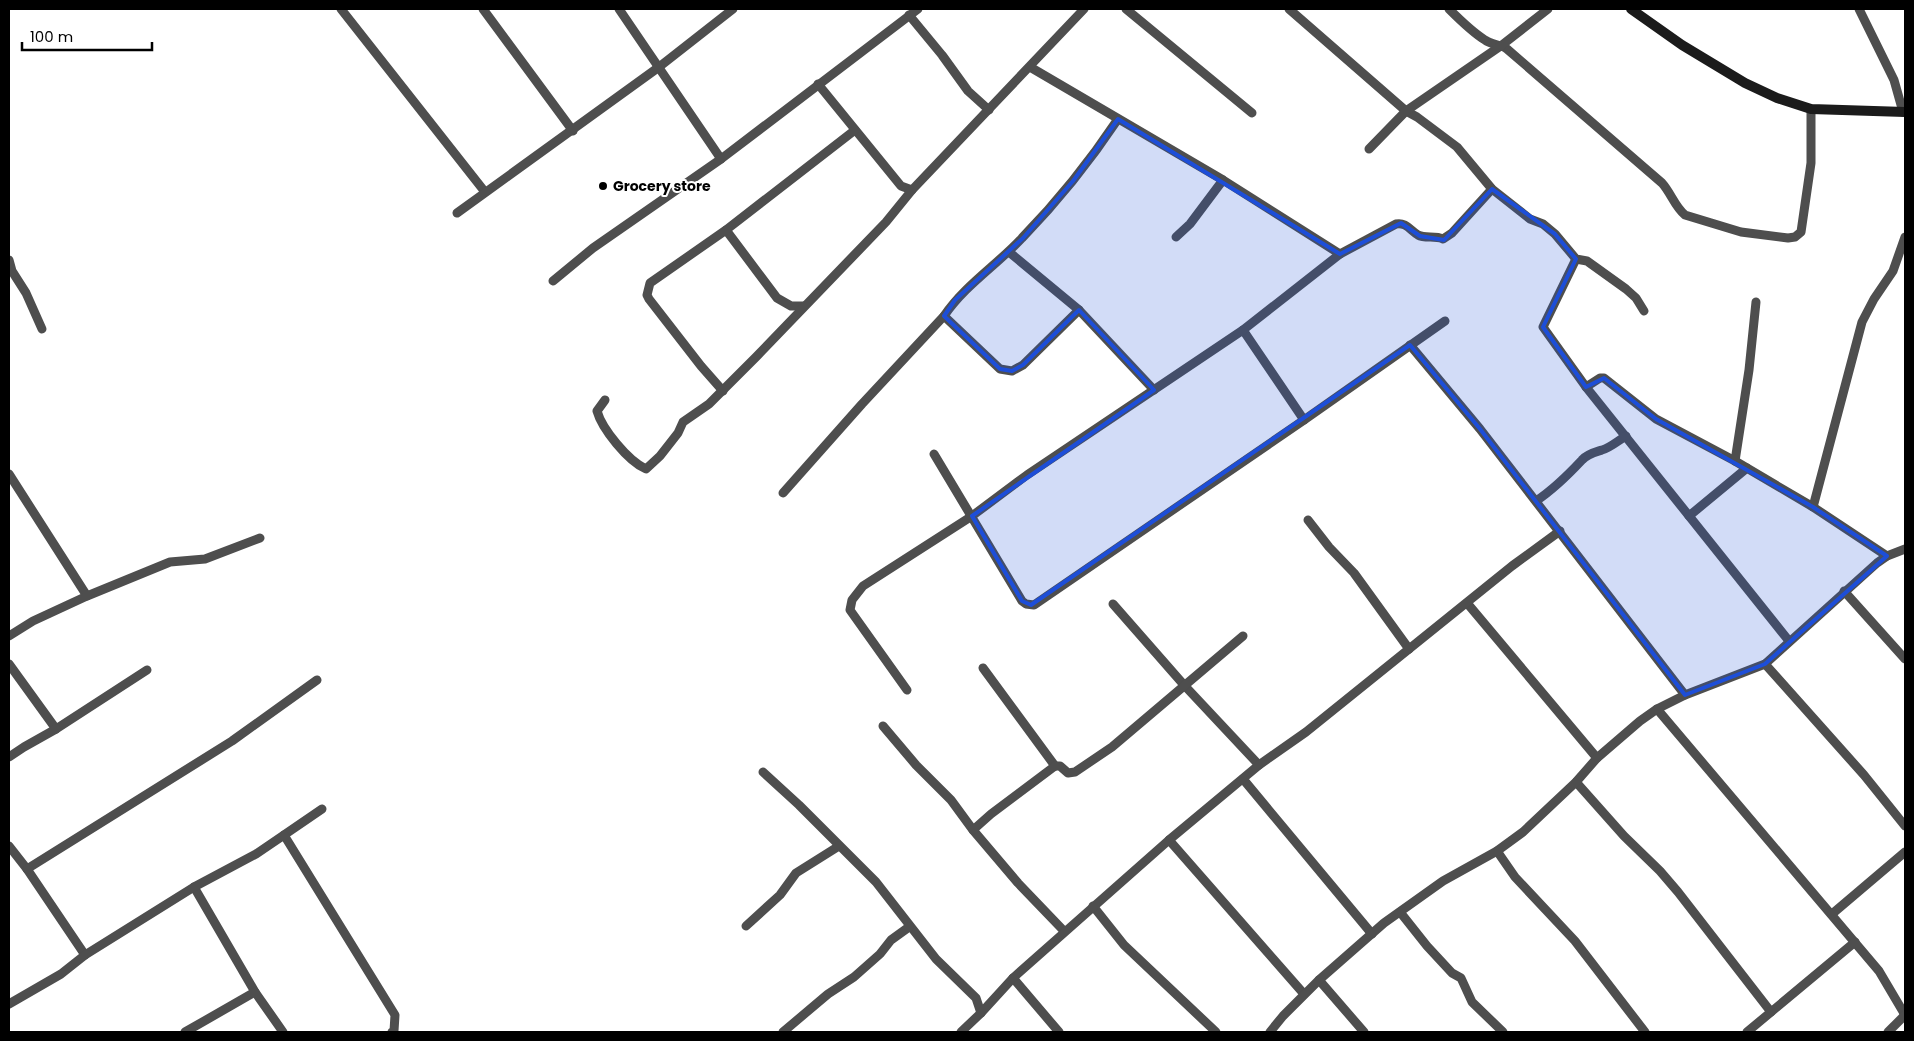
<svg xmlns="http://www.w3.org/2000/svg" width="1914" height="1041" viewBox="0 0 1914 1041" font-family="Poppins,sans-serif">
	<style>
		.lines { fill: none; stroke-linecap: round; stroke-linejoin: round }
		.street { stroke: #4e4e4e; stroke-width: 9 }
		.secondary { stroke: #1b1b1b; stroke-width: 10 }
		.marked { fill: #1d4ed8; fill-opacity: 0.2; stroke: #1d4ed8; stroke-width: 4; stroke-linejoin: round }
		.poi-dot { fill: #000; stroke: #fff; stroke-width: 2 }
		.labels { text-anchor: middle; stroke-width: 4; stroke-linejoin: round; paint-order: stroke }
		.poi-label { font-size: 14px; font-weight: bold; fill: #000; stroke: #fff; text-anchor: start }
	</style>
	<rect width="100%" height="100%" fill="#fff"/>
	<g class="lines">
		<g class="street">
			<polyline points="341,9 485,192"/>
			<polyline points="483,9 573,131"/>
			<polyline points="619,9 721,159"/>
			<polyline points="1126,9 1252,113"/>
			<polyline points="1289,9 1406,111 1417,117 1457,147 1492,189 1530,219 1543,224 1555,234 1576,259 1587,261 1626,289 1636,298 1644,311"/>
			<path d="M1449 9C1460 20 1472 32 1485 40 1492 45 1500 44 1507 49L1662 183C1671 193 1675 207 1685 215L1741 232 1788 238 1795 237 1801 232 1811 163V109"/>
			<polyline points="1859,9 1894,80 1903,112"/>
			<polyline points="909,15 942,55 968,91 989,110"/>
			<polyline points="1030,67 1223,180 1340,254"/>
			<polyline points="818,84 901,186 912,190"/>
			<polyline points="1369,149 1406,111 1502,45 1548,9"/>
			<polyline points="457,213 659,67 733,9"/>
			<polyline points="726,230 777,298 791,306 804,306"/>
			<polyline points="1176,237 1190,224 1223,180"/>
			<polyline points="1009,252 1079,310 1154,390"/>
			<polyline points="1576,259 1543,327 1586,387 1789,641"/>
			<polyline points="9,260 12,271 26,293 42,329"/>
			<polyline points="553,281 593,248 721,159 918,9"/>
			<polyline points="944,316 1000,369 1012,371 1023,365 1079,310"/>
			<polyline points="1243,330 1304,420"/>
			<polyline points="1410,345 1480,429 1685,695"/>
			<polyline points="1586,387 1600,378 1604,378 1656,419 1735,461 1813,507 1887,556"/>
			<polyline points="723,391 701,366 649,299 647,295 650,283 726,230 855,130"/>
			<path d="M605 400 597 411C602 429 628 461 646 469L660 456 678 433 683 422 709 404 756 357 886 222 912 190 1084 9"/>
			<polyline points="934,454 1022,601 1026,604 1034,605 1304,420 1445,321"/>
			<polyline points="1735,461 1749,370 1756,302"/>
			<polyline points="9,474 87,596"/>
			<path d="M783 493 862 404 944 316C965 285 997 265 1022 238 1058 201 1090 161 1118 119"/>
			<path d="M1536 501C1554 489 1568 475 1582 460 1587 454 1596 452 1602 450 1610 448 1619 440 1626 436"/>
			<polyline points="1813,507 1862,322 1874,299 1893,271 1905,237"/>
			<polyline points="1689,516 1747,468"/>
			<polyline points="1308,520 1329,547 1354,573 1409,649"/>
			<polyline points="1844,591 1905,659"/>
			<polyline points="1467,603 1597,758"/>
			<polyline points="1113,604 1184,685 1259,765"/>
			<polyline points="9,636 33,621 87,596 170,562 205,559 260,538"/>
			<polyline points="9,664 56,729 147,670"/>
			<polyline points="1765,664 1864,775 1905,826"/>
			<polyline points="983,668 1055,766"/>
			<path d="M907 690 850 610 852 600 863 586 972 516 1027 475 1243 330 1340 254 1396 224C1406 222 1410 230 1418 235 1425 239 1435 235 1443 239L1452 233 1492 189"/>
			<polyline points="1657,709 1879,971 1905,1015"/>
			<polyline points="883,726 916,765 951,800 973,830 1018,883 1064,931"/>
			<polyline points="9,757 24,747 56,729"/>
			<polyline points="763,772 799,805 876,882 936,959 976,998 981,1013"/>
			<polyline points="1243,779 1372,934"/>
			<polyline points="1576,782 1624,836 1660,871 1678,892 1771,1012"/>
			<polyline points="973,830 991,814 1055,766 1060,766 1068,773 1075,772 1112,747 1243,636"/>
			<polyline points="284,835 322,809"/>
			<polyline points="1169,840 1304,994"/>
			<polyline points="9,846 27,869 85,955"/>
			<polyline points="1497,851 1515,877 1575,941 1645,1032"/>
			<polyline points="27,869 232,741 317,680"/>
			<polyline points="194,887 255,992 283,1032"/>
			<polyline points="1093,906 1124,945 1216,1032"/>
			<polyline points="1400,912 1427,946 1452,973 1461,978 1472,1002 1503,1032"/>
			<polyline points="1832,914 1905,852"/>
			<polyline points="746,926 780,895 796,873 839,846"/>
			<polyline points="1013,978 1059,1032"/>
			<polyline points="1319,980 1364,1032"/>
			<polyline points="9,1004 61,974 85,955 194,887 256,854 284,835 395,1015 394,1031 392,1032"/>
			<polyline points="185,1032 255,992"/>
			<polyline points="783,1032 828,994 854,977 880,954 891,940 909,927"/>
			<polyline points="961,1032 981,1013 1013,978 1169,840 1259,765 1306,732 1512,566 1560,531"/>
			<polyline points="1270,1032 1283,1016 1319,980 1384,923 1443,881 1497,851 1523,832 1576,782 1597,758 1640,721 1657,709 1685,695 1765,664 1877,563 1887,556 1905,549"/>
			<polyline points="1747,1032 1855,942"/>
			<polyline points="1888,1032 1905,1015"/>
		</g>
		<polyline class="secondary" points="1631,9 1682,45 1745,83 1777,98 1811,109 1905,112"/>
	</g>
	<path class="marked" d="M1118 119 1340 254 1401 223 1420 236 1444 240 1492 189 1555 234 1576 259 1543 327 1586 387 1604 378 1656 419 1813 507 1887 556 1765 664 1685 695 1480 429 1410 345 1031 605 1022 601 972 516 1154 390 1079 310 1023 365 1012 371 1000 369 944 316 955 300 1023 238 1073 181Z"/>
	<circle class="poi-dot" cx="603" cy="186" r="5"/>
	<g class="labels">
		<g class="poi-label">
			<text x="613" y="191">Grocery store</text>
		</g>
	</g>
	<rect width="1914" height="1041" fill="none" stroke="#000000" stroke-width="20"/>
	<path d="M22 42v8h130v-8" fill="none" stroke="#000000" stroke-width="2.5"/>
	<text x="30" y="42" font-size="15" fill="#000000" stroke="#ffffff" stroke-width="4" paint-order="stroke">100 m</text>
</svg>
